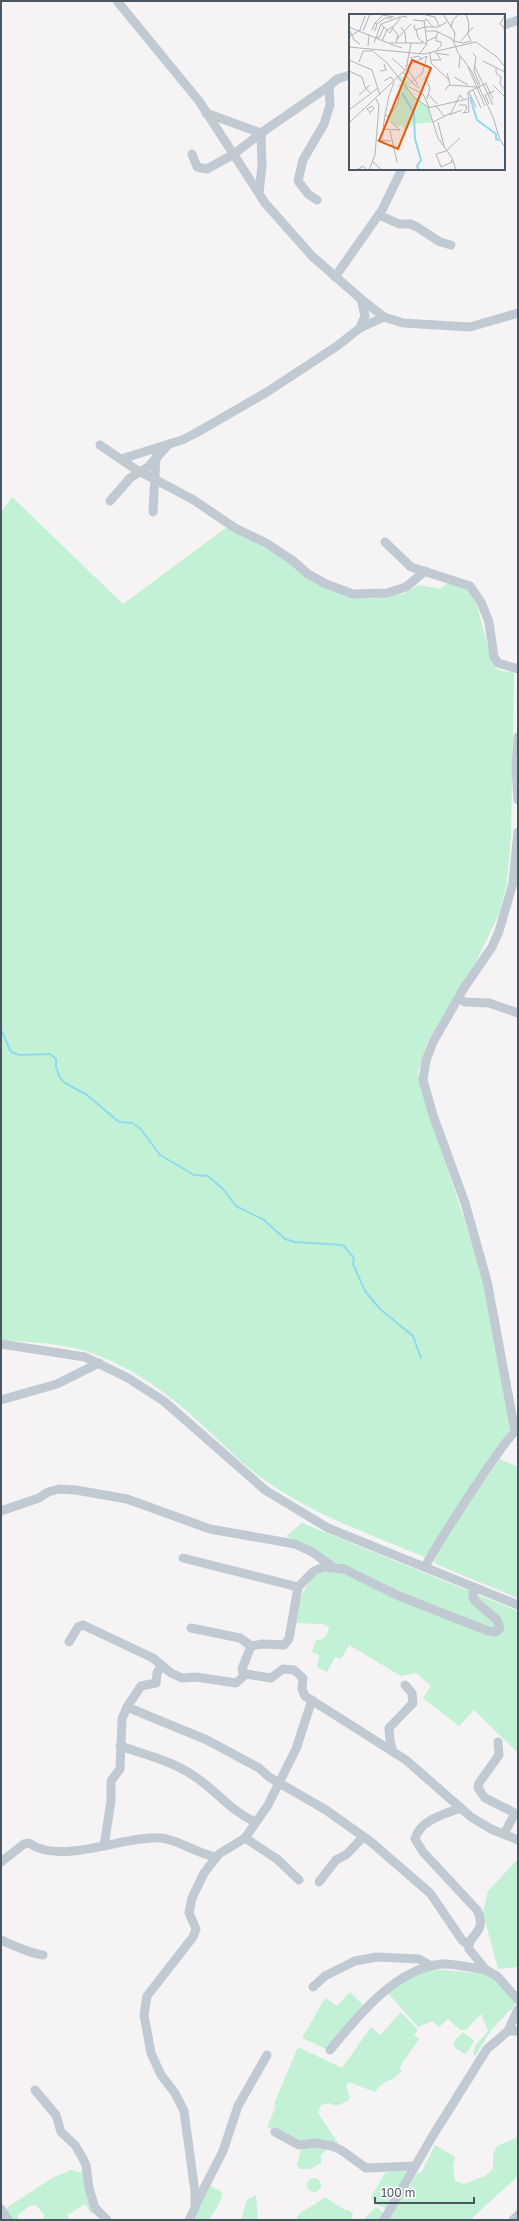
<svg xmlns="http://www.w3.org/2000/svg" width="519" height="2221" viewBox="0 0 519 2221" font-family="'Golos Text',sans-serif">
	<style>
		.green { fill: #c3f1d5 }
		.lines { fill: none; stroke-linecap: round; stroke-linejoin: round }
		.stream { stroke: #90daee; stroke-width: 2 }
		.minor { stroke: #c1cad2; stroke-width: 9 }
		.inset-river { fill: none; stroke: #90daee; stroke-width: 2 }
		.inset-road { fill: none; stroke: #b1b4b9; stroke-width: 1 }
		.view { fill: #e8590c; fill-opacity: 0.15; stroke: #e8590c; stroke-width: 2 }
		.inset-edge { fill: none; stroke: #4a5661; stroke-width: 2 }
	</style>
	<rect width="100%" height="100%" fill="#f5f3f3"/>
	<g class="green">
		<path d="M12 497 123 604 227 527 281 557 311 581 342 594 369 599 403 594 419 585 440 589 449 582 468 589 476 601 492 663 498 670 514 673 511 838 507 883 499 914 475 964 427 1042 418 1072 422 1092 484 1279 511 1426 503 1442 425 1557C370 1535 315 1515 266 1481 238 1462 215 1435 189 1413 159 1387 124 1363 85 1351 58 1343 29 1342 1 1340V512Z"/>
		<polygon points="500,1459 518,1467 518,1598 438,1565 434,1562 438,1548"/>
		<path d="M302 1523 518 1611V1753L474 1710 459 1726 423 1698 431 1686 416 1673 401 1676 349 1645 341 1659 335 1657 327 1672 317 1667 319 1655 312 1652 316 1640C325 1640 327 1636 329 1627L323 1624 295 1623C301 1589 305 1583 332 1562L312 1549 286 1536Z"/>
		<polygon points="518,1859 518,1967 498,1969 483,1913 488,1891"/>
		<polygon points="431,1969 488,1974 497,1980 513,1999 515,2004 512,2010 510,2010 492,2029 475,2056 473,2054 475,2046 488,2031 481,2014 466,2030 460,2030 448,2019 439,2027 432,2021 418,2027 387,1992 416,1975"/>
		<polygon points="350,1992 364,2006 328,2050 302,2038 325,1998 337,2006"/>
		<path d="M401 2012 418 2030 414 2035 419 2039 399 2068 402 2070C393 2084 385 2077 375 2092L349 2082 346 2086 350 2097 348 2101 336 2106 329 2103 321 2105 318 2113 340 2146 301 2143 267 2127 276 2106 274 2104 298 2047 342 2068 371 2027 380 2035Z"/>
		<polygon points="463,2032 474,2041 467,2053 465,2054 455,2048 453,2043"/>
		<polygon points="518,2137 518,2176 470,2220 389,2220 418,2172 421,2173 435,2145 455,2157 453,2167 455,2181 464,2184 485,2176 493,2169 493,2155 497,2146"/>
		<polygon points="306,2146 327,2149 321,2155 321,2163 310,2169 300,2169 297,2165 301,2150"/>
		<polygon points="404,2169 407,2174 387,2209 375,2204 371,2197 385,2173"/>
		<polygon points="71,2170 83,2173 95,2211 91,2214 85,2204 67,2215 70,2220 41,2220 45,2216 36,2205 29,2206 17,2216 20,2220 10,2220 5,2213 8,2207 52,2178"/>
		<circle cx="314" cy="2185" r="7"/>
		<path d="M209 2185 222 2192C222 2201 214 2212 209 2220H190Z"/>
		<polygon points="256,2195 258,2220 241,2220 247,2200"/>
		<path d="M325 2197 345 2210H349L353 2214 351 2220H295C303 2207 314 2207 325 2197Z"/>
		<polygon points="376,2207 386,2215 381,2220 363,2220"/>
	</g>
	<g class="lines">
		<polyline class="stream" points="1,1030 11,1052 19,1055 50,1054 56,1059 56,1067 60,1078 65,1083 87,1095 119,1122 132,1123 140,1128 160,1155 194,1175 208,1176 223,1189 236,1206 264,1220 285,1239 295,1242 343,1245 354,1258 353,1264 365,1291 380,1309 413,1336 421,1358"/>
		<g class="minor">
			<polyline points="117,1 199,101 265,203 312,256 361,299 365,316 360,328"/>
			<polyline points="504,25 518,20"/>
			<polyline points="206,113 261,133 329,86 337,79 350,75"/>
			<polyline points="192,154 197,167 207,169 234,154 261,133"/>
			<polyline points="259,193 262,166 261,133"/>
			<polyline points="317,200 308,194 298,181 303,160 324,124 330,105 329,86"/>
			<polyline points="379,215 399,224 410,224 417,227 440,242 451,245"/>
			<polyline points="335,277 382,210 402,169"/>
			<polyline points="361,299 384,317 403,323 470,327 518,313"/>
			<polyline points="100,445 135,469 192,499 235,528 266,543 292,560 308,574 326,584 353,594 387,593 406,587 425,571"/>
			<polyline points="121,459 182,440 196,433 267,392 337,346 360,328 384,317"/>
			<polyline points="110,501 130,478 148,467 169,444"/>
			<polyline points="153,512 156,457"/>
			<polyline points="385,542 411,567 470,586 481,602 489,622 494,657 498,663 518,669"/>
			<polyline points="518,737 516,768 518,800"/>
			<polyline points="459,999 465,1002 489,1003 518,1013"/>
			<polyline points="1,1344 85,1357 128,1378 165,1402 265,1490 328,1528 518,1605"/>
			<polyline points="1,1400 57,1384 99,1363"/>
			<polyline points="515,1431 487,1281 465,1203 433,1115 423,1080 426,1060 433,1042 464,988 492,947 499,931 513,883 518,832"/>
			<polyline points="1,1511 39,1498 48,1492 59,1489 76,1490 127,1499 210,1529 295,1544 312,1552 333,1567"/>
			<polyline points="183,1558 298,1587"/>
			<path d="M425 1567C433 1550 507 1435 518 1429"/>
			<polyline points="191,1628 240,1638 251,1646 263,1644 284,1645 289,1639 298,1587 314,1571 323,1567 344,1569 399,1596 488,1631 496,1632 500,1628 497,1620 475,1601 473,1597 473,1587"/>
			<polyline points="69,1642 78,1627 83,1625 153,1658 171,1673 182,1678 196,1677 236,1683 246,1674 271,1678 283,1669 294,1670 303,1678 302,1689 305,1696 406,1760 471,1817 491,1829 518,1840"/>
			<polyline points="244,1675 242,1669 251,1646"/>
			<polyline points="127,1707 207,1740 259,1768 269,1777 326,1810 371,1842 430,1893 462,1940 468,1945"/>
			<polyline points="498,1742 499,1755 479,1783 478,1788 485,1798 513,1812 513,1817 504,1834"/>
			<path d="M120 1746C144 1754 172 1761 194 1776 217 1791 228 1809 255 1822"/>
			<polyline points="393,1752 390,1741 389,1728 413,1703 412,1693 405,1685"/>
			<path d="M461 1808C444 1814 420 1820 415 1839L423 1852 477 1910C489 1933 466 1935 469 1949L486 1970 498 1977 518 2000"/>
			<polyline points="245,1838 277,1859 299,1880"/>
			<polyline points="104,1846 111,1801 111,1781 120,1769 122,1719 127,1707 141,1686 156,1683 157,1673 161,1666"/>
			<path d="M1 1862 24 1844 29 1843C60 1866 125 1835 161 1838 180 1840 197 1854 216 1857"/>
			<polyline points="319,1882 336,1860 347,1854 363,1837"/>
			<path d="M1 1940C15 1946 28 1953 43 1955"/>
			<polyline points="313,1987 325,1976 355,1961 377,1957 419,1959 431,1966"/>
			<polyline points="508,2031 518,2009"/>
			<path d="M330 2050C357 2017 395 1969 441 1964 452 1963 474 1968 486 1970"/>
			<polyline points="35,2090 56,2115 61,2132 75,2145 82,2157 86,2165 89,2188 95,2208 107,2220"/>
			<polyline points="275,2132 299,2145 316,2143 332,2146 341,2150 366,2168 415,2166"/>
			<polyline points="196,2204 223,2151 238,2106 267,2055"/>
			<polyline points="1,2209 8,2220"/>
			<polyline points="189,2220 195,2208 195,2192 184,2111 175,2093 161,2075 151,2053 144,2015 147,1996 193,1937 196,1929 189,1913 192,1898 204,1873 219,1854 245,1838 268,1805 296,1749 312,1700"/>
			<polyline points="384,2220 432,2137 487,2049 508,2031 518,2031"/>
			<polyline points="513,2220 518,2215"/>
		</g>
	</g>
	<g transform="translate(349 14)">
		<rect width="156" height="156" fill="#f5f3f3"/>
		<path d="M51 62 62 69 59 74 64 82 78 92 84 108 66 110 56 116 53 111 48 112 41 107 40 103 49 90 52 74 47 72 53 69 48 65Z" fill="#c3f1d5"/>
		<path class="inset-river" d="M53 79 65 99 66 125 72 146 68 152 70 156M121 83 128 106 147 120V125L150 126"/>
		<path class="inset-road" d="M73 0 86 3 90 12M94 0 106 19 105 27M117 0 120 10 119 20M156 1 151 10 155 13 156 23M64 6 75 7 76 13 66 16 65 11M75 7 77 5 84 13M26 9 34 1 45 3M28 10 36 4H43M45 12 41 19 32 10 51 3M0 13 39 29H74M52 13 56 19 57 29M102 13 104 6 110 0M0 15 5 26 11 30M44 15 49 21 47 29M67 15 69 24 78 31M11 16 16 2M23 16 26 9 28 10 26 17M14 17 21 0M77 17H87L103 25 106 31M0 23 11 16M28 23 30 24 35 13M87 23V27L92 28V32L87 37M48 25 62 10M33 27 38 16 45 12 53 2 58 3M78 27 87 23 89 18M105 27 114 29 122 27 119 20M112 27 124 13M25 29 32 10M41 30 53 34M106 31 109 39 122 56 144 103 151 126 156 133M19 32 20 20M0 33 75 40 127 28 148 43 156 53M25 38 38 49 66 84 79 93 89 124 103 144 107 156M71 39 78 30 76 13H89L98 8M81 39 82 49 100 66M86 39 100 41M124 39 127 43 125 57 131 71M43 44 56 56M61 44 70 42 72 46M0 46 23 56 31 81M82 46H92L88 40M134 47 156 58M10 48 14 37H25M125 51 144 91M58 52 78 42M119 53 136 92M110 54 111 42M147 54V59L152 63 151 70 156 76M0 57 13 63 16 73 21 79M31 57 37 56 35 50M60 57 69 71M54 58 63 69 70 74M76 63 81 74 78 85M105 63 119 71M35 67 42 63 45 67M62 68 73 60 78 42M137 70 144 85M100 71 127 73M144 71 156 83M60 73 74 80 80 93M51 75 49 89 40 103 36 101 34 115 51 116M96 76 101 70 98 59M124 76 132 94M120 78 127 93M10 81 21 71M80 81 88 90M40 82 45 68M140 90 136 81 145 77M86 91 95 102M110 91H117L118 95 114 99 120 98 119 78 138 69M79 94 118 85M0 96 29 74M20 100 21 99 25 94 23 92 18 95 21 98M36 101 40 82M100 101 113 96M42 108 51 116M84 108 102 99 111 81 114 85M89 108 95 132M0 109 57 55 62 29M41 117 48 148M27 126 42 127M102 146 103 148 92 153 87 140 97 137 111 124M24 148 33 156M8 156 14 152 18 156M20 156 26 141 30 91 27 85"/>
		<path class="view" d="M63 46 82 54 49 135 30 127Z"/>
		<rect width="156" height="156" class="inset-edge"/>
	</g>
	<rect width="519" height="2221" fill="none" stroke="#4a5661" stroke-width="4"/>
	<path d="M375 2197v6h99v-6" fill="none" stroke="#4a5661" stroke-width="2"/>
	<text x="381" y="2197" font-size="12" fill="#4a5661" stroke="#ffffff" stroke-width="3" paint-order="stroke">100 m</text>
</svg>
